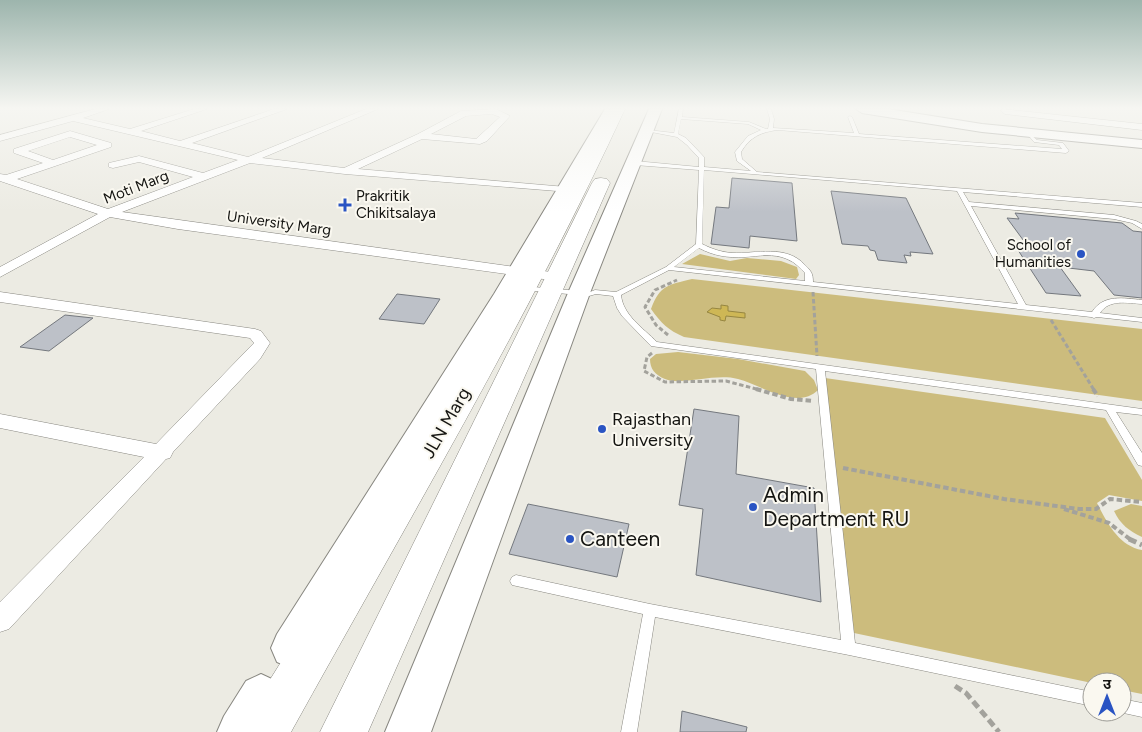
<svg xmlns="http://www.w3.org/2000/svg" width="1142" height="732" viewBox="0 0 1142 732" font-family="Figtree,'Noto Sans Devanagari',sans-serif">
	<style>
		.green { fill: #ccbc7d }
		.water { fill: #ceb755; stroke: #968641 }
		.building { fill: #bdc1c8; stroke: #74787e }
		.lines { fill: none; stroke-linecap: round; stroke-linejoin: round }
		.lane-casing { stroke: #888780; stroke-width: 1 }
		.street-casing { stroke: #888780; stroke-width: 1 }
		.secondary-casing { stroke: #888780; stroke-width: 2 }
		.primary-casing { stroke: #888780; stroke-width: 1 }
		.path-far2 { stroke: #a3a29c; stroke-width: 3; stroke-dasharray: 4.5 2.5; stroke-linecap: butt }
		.path-far1 { stroke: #a3a29c; stroke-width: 4; stroke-dasharray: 5.5 3; stroke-linecap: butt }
		.path { stroke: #a3a29c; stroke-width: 5; stroke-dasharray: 8 4; stroke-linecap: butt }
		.lane { fill: #fff; fill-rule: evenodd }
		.street { fill: #fff; fill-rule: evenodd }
		.secondary { fill: #fff; fill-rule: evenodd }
		.primary { fill: #fff; fill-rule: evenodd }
		.poi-dot { fill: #2a54c3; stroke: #faf8f0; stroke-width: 2 }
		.labels { text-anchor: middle; stroke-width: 4; stroke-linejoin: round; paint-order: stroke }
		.far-street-label { font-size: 15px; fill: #141411; stroke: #faf8f0 }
		.far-poi-label { font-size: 15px; fill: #141411; stroke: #faf8f0; text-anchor: start }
		.poi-label { font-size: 18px; fill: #141411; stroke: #faf8f0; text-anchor: start }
		.street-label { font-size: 18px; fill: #141411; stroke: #faf8f0 }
		.near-poi-label { font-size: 21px; fill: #141411; stroke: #faf8f0; text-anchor: start }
	</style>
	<rect width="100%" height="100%" fill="#ecebe3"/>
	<g class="green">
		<polygon points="700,254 730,261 747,258 781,261 797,267 799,275 796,279 682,264"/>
		<path d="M692 279 1142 329V401L684 337C668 330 661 323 651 309 660 285 668 285 692 279Z"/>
		<path d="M678 352 738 359 805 371 814 380 818 390C797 411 761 385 738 379 714 373 682 386 665 379 655 375 650 369 650 359L656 354Z"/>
		<path d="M825 378 1105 418 1142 480V501L1109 495 1097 503C1107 523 1119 546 1142 550V694L1122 690V682L1092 683 854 633Z"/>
		<path d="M1131 504 1142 506V537C1129 531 1120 524 1114 511Z"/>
	</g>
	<polygon class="water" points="721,305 728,306 728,311 745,313 745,318 726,316 725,321 720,320 720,317 707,312 712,308 721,309"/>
	<g class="building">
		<polygon points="732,178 792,183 797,241 750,236 749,248 711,244 716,207 729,208"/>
		<polygon points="831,191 906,198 933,254 910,252 911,256 904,255 907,263 878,260 875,251 870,250 868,246 842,244"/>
		<polygon points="1015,213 1122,223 1133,231 1142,232 1142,298 1114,295 1094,271 1060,267 1081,296 1046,293 1016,247 1029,248 1007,218 1019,219"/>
		<polygon points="397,294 440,299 424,324 379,319"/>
		<polygon points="65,315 93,318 49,351 20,347"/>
		<polygon points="694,409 739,416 736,474 814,488 821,602 696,575 703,509 679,505"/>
		<polygon points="528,504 629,524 617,577 509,554"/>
		<polygon points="682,711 747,727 746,732 680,732"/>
	</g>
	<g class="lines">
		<defs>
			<g id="lane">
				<path d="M679 109H683L682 117 749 122 766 129H768L770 119 767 109H771L774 119 773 128 854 133 848 117 850 116 852 117 859 134 1062 149 1059 145 1034 142 1029 136 1031 135 1037 140 1063 143 1069 151 1066 153 778 130C761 132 750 137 741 152L742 159 757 172 1142 203V207L963 192 969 202 1114 215 1136 221 1142 224V229L1132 223 1114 219 971 206 1026 305 1092 312C1103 294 1124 298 1142 300V304C1127 303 1109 299 1100 313L1142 318V322L1097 317 1094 318 1091 317 669 270 621 295C623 315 643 328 657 342L1142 409V415L1116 412 1142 453V466L1138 465 1106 410 825 371 855 643 1092 692V706L849 655 655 617 637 732H621L643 614 512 585 510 581 512 577 516 575 650 604 841 640 816 369 651 346 622 316 617 308 613 296 596 294 589 296 585 294 595 290 616 292 666 267 696 244 699 170 635 165 632 163 635 161 699 167V158L687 145 677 137 646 131 648 130 674 133ZM681 119 748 124 761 130 748 136 735 152 737 161 751 171 704 167V157L686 138 678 134ZM704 170 957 191 1018 304 813 282C813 273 811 271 805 265 786 244 756 254 732 253 721 252 712 249 702 244ZM699 248C714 256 728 258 745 257 758 256 774 253 787 259 795 262 800 268 805 273V281L674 267Z"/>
				<polygon points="522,286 579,291 583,293 579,295 525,290 522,290"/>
				<polygon points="1122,699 1142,703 1142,717 1119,712 1122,712"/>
			</g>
			<g id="street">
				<path d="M95 109H109L83 118 130 129 194 109H207L141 131 180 141 274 109H287L192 143 248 157 366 109H378L262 158 344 168 418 134 461 111 496 109 510 116 487 141 480 144 422 139 358 169 578 188 584 191 582 193 345 174 250 163 122 212 558 273 565 277 558 281 178 229 110 217 0 277V267L98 214 0 181V174L6 175 43 163 14 153V149L70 131 111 143V147L17 179 108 209 193 177 139 162 113 168 109 167V163L139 156 203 173 238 160 73 121 0 141V135ZM492 114 500 117 476 139 431 134 466 116ZM70 137 97 145 53 160 28 151Z"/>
				<polygon points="1002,109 1142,124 1142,130 1005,114 1001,111"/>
				<polygon points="0,292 255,329 261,331 270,343 260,359 173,452 170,458 166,459 9,629 0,632 0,602 144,457 0,428 0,414 156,444 254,343 250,338 0,302"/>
			</g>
			<g id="secondary">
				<polygon points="605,109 618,110 516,294 305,662 291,668 277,662 271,648 277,634 494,294"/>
				<polygon points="649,109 662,109 590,293 431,732 385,732 568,293"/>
				<polygon points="856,109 888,109 982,124 1142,140 1142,148 982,132 862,113"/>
				<polygon points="261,674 276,681 283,696 265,732 217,732 224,716 246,681"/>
			</g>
			<g id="primary">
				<path d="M611 109H625C526 323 405 526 291 732H241L248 715C372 515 503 318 611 109Z"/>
				<polygon points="601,178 607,179 610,183 368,732 320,732 592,183 595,179"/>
			</g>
		</defs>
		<use href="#lane" class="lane-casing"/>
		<use href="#street" class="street-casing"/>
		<use href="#secondary" class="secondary-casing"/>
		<use href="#primary" class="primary-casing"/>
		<g class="path-far2">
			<polyline points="813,292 817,356"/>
			<polyline points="1051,320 1094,390"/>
			<polyline points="668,335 656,325 645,307 655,290 677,280"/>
			<polyline points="652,353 647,357 644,371 665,382 726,381 760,390"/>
		</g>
		<g class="path-far1">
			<polyline points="756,389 791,399 813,401"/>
			<polyline points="1093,389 1098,396"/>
			<polyline points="843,468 1004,499 1079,509 1096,509 1110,499 1142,502"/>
			<polyline points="1064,509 1109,523 1131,540"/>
		</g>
		<g class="path">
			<polyline points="1129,539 1142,545"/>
			<polyline points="955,686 966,693 999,732"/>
		</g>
		<use href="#lane" class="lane"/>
		<use href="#street" class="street"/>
		<use href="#secondary" class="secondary"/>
		<use href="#primary" class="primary"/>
	</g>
	<linearGradient id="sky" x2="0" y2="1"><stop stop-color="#9db5ad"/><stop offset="0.51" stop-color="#f6f6f2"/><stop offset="1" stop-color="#f6f6f2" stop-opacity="0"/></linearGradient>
	<rect width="1142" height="212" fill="url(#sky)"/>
	<g class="poi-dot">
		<path d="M342.5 197.5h5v5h5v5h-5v5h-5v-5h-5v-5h5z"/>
		<circle cx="1081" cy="254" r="5"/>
		<circle cx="602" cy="429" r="5"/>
		<circle cx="753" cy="507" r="5"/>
		<circle cx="570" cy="539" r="5"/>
	</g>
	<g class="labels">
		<g class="far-street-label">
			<text transform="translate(136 187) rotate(-21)" y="5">Moti Marg</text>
			<text transform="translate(279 223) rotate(8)" y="5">University Marg</text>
		</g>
		<g class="far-poi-label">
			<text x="356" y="201">Prakritik<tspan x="356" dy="17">Chikitsalaya</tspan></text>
			<text x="1071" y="250" text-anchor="end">School of<tspan x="1071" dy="17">Humanities</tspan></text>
		</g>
		<g class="poi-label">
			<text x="612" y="425">Rajasthan<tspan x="612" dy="21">University</tspan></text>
		</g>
		<g class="street-label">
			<text transform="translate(446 423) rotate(-60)" y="6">JLN Marg</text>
		</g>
		<g class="near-poi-label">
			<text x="763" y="502">Admin<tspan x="763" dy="24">Department RU</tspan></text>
			<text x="580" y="546">Canteen</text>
		</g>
	</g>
	<g transform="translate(1107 697)"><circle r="24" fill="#faf8f0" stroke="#9e9d97"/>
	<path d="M0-4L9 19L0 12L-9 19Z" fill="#2a54c3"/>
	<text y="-8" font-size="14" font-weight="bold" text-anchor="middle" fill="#141411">उ</text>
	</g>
</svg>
